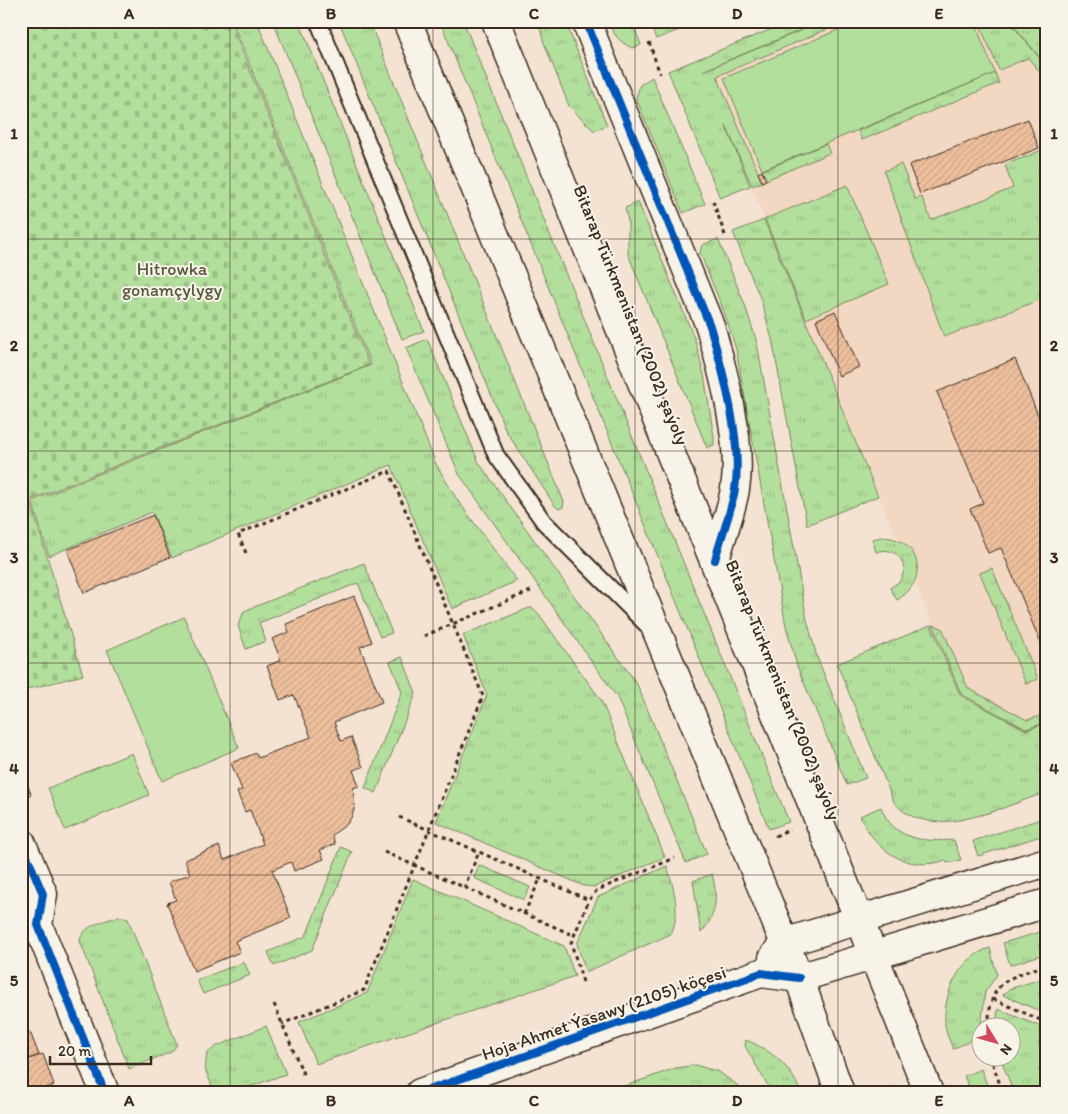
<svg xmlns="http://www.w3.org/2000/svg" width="1068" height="1114" viewBox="0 0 1068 1114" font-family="Itim,sans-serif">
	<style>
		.built { fill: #f2d8c2 }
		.grass { fill: url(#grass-tufts); stroke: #77845e }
		.cemetery { fill: url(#cemetery-stones); stroke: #77845e }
		.pitch { fill: #b3df9d; stroke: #77845e }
		.building { fill: url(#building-hatch); stroke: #3b2a1e }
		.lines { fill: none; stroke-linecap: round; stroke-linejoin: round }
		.lane-casing { stroke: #3b2a1e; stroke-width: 19 }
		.street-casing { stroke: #3b2a1e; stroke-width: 31 }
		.secondary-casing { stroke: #3b2a1e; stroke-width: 31 }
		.path { stroke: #3b2a1e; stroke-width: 3; stroke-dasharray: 4 4; stroke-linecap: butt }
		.lane { stroke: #f7f3e8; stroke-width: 15 }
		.street { stroke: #f7f3e8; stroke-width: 28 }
		.secondary { stroke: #f7f3e8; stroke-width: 28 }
		.cycleway-casing { stroke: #f7f3e8; stroke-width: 11 }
		.cycleway { stroke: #0057b8; stroke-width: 8 }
		.grid { fill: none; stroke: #3b2a1e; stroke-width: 1; stroke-opacity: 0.55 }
		.labels { text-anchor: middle; stroke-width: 4; stroke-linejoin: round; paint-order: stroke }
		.park-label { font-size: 18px; fill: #59573e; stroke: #f7f3e8 }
		.street-label { font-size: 18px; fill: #3b2a1e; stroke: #f7f3e8 }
		.neatline { fill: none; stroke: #3b2a1e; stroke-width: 2 }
		.grid-label { font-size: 16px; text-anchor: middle; font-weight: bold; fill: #3b2a1e }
	</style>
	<defs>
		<pattern id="grass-tufts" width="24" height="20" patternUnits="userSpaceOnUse" patternTransform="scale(1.25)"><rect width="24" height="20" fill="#b3df9d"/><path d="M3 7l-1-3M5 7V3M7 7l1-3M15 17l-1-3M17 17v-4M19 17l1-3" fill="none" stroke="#9bc087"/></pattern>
		<pattern id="cemetery-stones" width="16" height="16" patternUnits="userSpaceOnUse" patternTransform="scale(1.25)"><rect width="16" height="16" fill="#b3df9d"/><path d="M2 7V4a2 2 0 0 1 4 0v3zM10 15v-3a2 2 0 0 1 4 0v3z" fill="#9bc087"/></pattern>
		<pattern id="building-hatch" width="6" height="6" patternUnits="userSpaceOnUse" patternTransform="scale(1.25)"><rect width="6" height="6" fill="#edbf9d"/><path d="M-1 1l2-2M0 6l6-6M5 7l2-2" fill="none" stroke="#cca487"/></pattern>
	</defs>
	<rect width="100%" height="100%" fill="#f4e3d2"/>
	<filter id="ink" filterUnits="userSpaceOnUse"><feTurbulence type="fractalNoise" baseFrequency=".02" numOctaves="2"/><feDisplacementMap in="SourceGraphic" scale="10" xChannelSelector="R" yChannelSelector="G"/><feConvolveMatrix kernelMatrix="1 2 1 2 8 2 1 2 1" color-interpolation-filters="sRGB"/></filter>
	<g filter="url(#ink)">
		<polygon class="built" points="824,21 1009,21 1047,67 1047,722 1026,729 961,694 704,72"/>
		<g class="grass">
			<polygon points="232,21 257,21 436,464 456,498 517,581 452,609 391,465 172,558 152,512 49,556 32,501 371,365"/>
			<polygon points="273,21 299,21 424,331 402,339"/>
			<polygon points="339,21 369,21 564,502 563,507 559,509 555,506 506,431"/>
			<polygon points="440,21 463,21 789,822 769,829"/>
			<polygon points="538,21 565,21 607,125 594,131 569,106 544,43"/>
			<path d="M608 21H632L641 45 632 48C619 42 613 34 608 21Z"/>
			<polygon points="649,21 684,21 679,30 656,39"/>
			<polygon points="792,21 822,21 703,71 824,21 847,21 717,76 762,182 752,186 726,126 750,186 720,198 668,71"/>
			<polygon points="978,21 1009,21 1047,67 1047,80 1028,58 999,70"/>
			<polygon points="1010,21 1047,21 1047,54 1041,59"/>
			<polygon points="995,73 999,83 862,140 858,131"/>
			<polygon points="652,77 705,204 683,213 636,98 640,85"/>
			<polygon points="826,144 830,153 766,180 762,171"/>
			<polygon points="1047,148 1047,297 944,337 884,171 901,164 915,199 922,197 931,220 1013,188 1005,165"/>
			<polygon points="847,185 889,284 806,319 765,219"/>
			<polygon points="638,202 695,340 704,375 714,437 714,445 707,448 628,254 628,221 625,208"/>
			<polygon points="764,220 878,496 807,525 772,339 761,300 733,232"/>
			<polygon points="718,239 745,305 757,343 807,620 817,657 866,778 847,785 797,666 786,626 736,349 725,314 700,253 702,245"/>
			<polygon points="427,339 479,463 637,684 707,854 686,863 617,697 459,474 406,348"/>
			<path d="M881 537C920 537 931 580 897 600L890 588 900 581C911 563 895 545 876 552L872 539Z"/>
			<polygon points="364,563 392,633 380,637 358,583 259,623 266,641 246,649 238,626 244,611"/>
			<polygon points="992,568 1038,679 1026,684 980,573"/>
			<polygon points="529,608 533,608 538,613 601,700 665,857 594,887 584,886 436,822 487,695 463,635"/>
			<path d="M931 625 960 695 1026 730 1047 723V792C1004 806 929 845 894 802L837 664Z"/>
			<polygon points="933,625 942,628 968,688 1027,720 1047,714 1047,722 1026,729 961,694"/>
			<polygon points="402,657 416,693 376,793 365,788 402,692 390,662"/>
			<path d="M881 807C893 840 923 842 954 840L961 860 947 863 946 860C908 873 875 851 860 816Z"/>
			<polygon points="1047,817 1047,834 978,856 973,841"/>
			<polygon points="341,847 352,852 312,950 274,966 268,952 306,936"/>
			<polygon points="479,865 530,887 524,900 474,878"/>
			<path d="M667 866C674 889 681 912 671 934L586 972 577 944 598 897Z"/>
			<path d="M712 874C718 896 717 915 701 933L693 881Z"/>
			<polygon points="413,879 564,946 575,976 316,1064 299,1022 367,993"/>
			<path d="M119 916 128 919 177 1045 171 1052 129 1069 80 941C82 925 106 921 119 916Z"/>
			<polygon points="1047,930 1047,953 1010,965 1003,943"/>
			<path d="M990 948 997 975 985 992 980 1036 953 1049C950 1041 945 1032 945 1023 943 993 960 957 990 948Z"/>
			<polygon points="244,962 250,975 203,994 197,980"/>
			<polygon points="1047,977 1046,1014 1003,995 1009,989"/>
			<path d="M998 1009 1041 1027C1038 1046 1041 1047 1046 1063 1049 1072 1047 1084 1047 1093H1014L1000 1057 1010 1056V1026H996Z"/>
			<polygon points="266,1026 286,1074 231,1093 215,1093 205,1069 207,1054 215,1047"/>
			<path d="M746 1040C771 1050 791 1066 801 1093H772L745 1046Z"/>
			<polygon points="695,1065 719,1072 748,1093 605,1093 676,1068"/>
			<polygon points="981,1069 990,1093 971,1093 964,1076"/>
		</g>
		<polygon class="cemetery" points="21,21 230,21 369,365 30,500 83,675 21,691"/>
		<g class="pitch">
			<polygon points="859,21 974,21 995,73 762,170 724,78"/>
			<polygon points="184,617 239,748 162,781 107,650"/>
			<polygon points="132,753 149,795 65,830 48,788"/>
		</g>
		<g class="building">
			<polygon points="1028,119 1039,148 920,194 909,165"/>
			<polygon points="762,171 766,180 762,182 758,173"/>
			<polygon points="835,311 859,367 839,376 816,320"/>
			<polygon points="1015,359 1047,437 1047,658 1001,548 988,553 970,509 983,503 937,392"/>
			<polygon points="153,515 170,557 84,593 67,550"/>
			<polygon points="354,596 372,642 360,647 382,702 334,722 341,741 351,737 363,767 353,770 359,786 353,788 355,806 352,816 347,824 332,835 335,844 320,850 324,859 294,871 291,862 272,870 291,918 235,941 240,952 194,971 167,903 176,900 169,882 190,874 185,860 219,846 224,860 263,844 250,810 245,812 237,792 242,790 231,763 256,753 258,758 311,737 294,695 280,700 267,666 281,660 272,639 289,632 286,624"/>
			<polygon points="21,769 31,794 21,798"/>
			<polygon points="21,1015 28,1033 21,1036"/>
			<polygon points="30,1032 39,1055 21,1062 21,1036"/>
			<polygon points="43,1054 54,1085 33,1093 21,1093 21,1062"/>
		</g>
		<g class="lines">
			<defs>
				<polyline id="lane" points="318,21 496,455 544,522 648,626"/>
				<g id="street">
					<path d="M586 21 710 326C723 371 743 443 735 489 731 513 721 537 715 560"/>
					<polyline points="21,842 43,894 38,925 105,1093"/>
				</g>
				<g id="secondary">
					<polyline points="407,21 799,978 840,1093"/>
					<polyline points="496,21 929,1093"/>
					<polyline points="773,958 784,943 1047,862"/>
					<polyline points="420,1093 761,973 799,978 1047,903"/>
				</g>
			</defs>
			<use href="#lane" class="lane-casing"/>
			<use href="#street" class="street-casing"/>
			<use href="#secondary" class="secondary-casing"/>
			<g class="path">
				<polyline points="649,42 660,74"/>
				<polyline points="713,201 725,235"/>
				<polyline points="246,553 238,534 389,471 483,696 364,990 282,1024"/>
				<polyline points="424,636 533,590"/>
				<polyline points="399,817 589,900"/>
				<polyline points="775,836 790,829"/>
				<polyline points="384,852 573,935"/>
				<polyline points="464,888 479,852"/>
				<polyline points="524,914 540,879"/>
				<polyline points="583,982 571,943 589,900 597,890 675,858"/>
				<polyline points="993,999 1047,1023"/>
				<polyline points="274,1004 304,1076"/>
				<path d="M989 1026C988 981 1009 977 1047 965"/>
				<polyline points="990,1056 1003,1093"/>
				<polyline points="881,1093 893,1088"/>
			</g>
			<use href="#lane" class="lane"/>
			<use href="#street" class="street"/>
			<use href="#secondary" class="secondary"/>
			<defs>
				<g id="cycleway">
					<path d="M586 21 710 326C723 371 743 443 735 489 731 513 721 537 715 560"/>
					<polyline points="21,842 43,894 38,925 105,1093"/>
					<polyline points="420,1093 761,973 799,978"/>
				</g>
			</defs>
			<use href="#cycleway" class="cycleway-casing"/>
			<use href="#cycleway" class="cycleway"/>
		</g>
	</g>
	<path class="grid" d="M230 21V1093M433 21V1093M635 21V1093M838 21V1093M21 239H1047M21 451H1047M21 663H1047M21 875H1047"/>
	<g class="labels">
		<g class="park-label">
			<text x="172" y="275">Hitrowka<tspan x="172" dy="21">gonamçylygy</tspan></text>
		</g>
		<g class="street-label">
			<text transform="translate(631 315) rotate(68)" y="6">Bitarap Türkmenistan (2002) şaýoly</text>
			<text transform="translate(783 690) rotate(68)" y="6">Bitarap Türkmenistan (2002) şaýoly</text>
			<text transform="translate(604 1013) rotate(-19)" y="6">Hoja Ahmet Ýasawy (2105) köçesi</text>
		</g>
	</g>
	<rect width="1068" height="1114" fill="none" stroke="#f7f3e8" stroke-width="55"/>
	<g transform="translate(996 1042) rotate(127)"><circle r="24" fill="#f7f3e8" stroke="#aca397"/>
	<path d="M0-4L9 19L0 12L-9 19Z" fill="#d1495b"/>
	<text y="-8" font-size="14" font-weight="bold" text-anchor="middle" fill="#3b2a1e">N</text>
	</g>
	<path d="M50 1056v8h101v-8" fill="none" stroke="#3b2a1e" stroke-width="2.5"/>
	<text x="58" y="1056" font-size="15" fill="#3b2a1e" stroke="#f7f3e8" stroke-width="4" paint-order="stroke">20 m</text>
	<rect x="28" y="28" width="1012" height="1058" class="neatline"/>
	<g class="grid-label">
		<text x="129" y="19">A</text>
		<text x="331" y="19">B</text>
		<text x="534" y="19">C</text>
		<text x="737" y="19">D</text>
		<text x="939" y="19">E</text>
		<text x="14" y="139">1</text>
		<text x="1054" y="139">1</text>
		<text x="14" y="351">2</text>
		<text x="1054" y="351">2</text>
		<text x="14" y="563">3</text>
		<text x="1054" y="563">3</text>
		<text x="14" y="774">4</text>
		<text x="1054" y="774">4</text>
		<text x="14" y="986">5</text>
		<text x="1054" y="986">5</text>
		<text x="129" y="1106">A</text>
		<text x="331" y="1106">B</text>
		<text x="534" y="1106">C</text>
		<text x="737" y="1106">D</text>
		<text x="939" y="1106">E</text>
	</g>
</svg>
